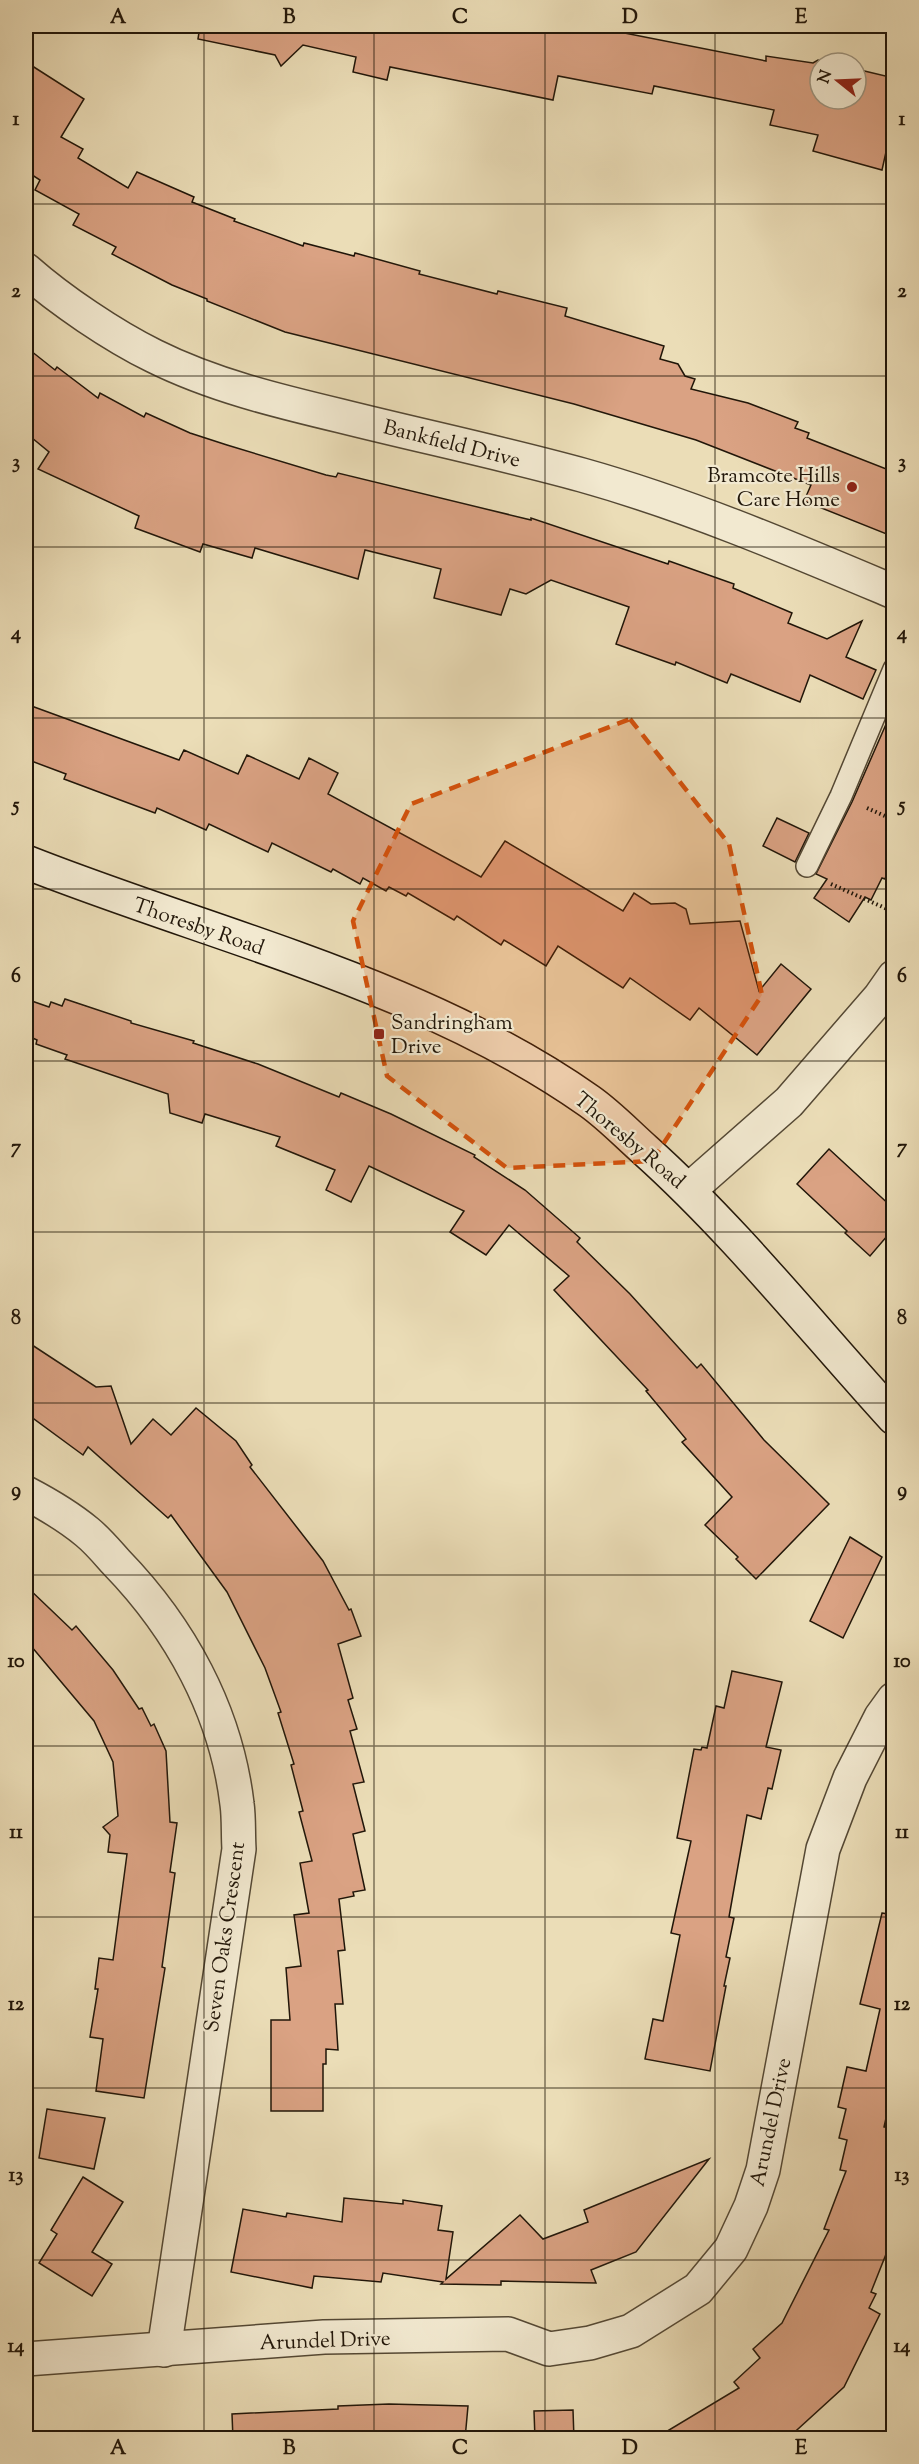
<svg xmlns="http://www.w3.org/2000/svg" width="919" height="2464" viewBox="0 0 919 2464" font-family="'Sorts Mill Goudy',serif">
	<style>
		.building { fill: #daa283; stroke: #211609; stroke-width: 1.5 }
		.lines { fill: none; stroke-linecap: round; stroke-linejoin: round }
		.lane-casing { stroke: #544834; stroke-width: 24 }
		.street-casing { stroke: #544834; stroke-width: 36 }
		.secondary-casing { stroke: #211609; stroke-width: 36 }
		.path { stroke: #211609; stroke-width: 4; stroke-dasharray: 1.5 3; stroke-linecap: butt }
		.lane { stroke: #f2e9d0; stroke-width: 21 }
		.street { stroke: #f2e9d0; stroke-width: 33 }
		.secondary { stroke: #f2e9d0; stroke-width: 33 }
		.marked { fill: #d4520c; fill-opacity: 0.2; stroke: #d4520c; stroke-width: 4.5; stroke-dasharray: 12 8; stroke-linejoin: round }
		.grid { fill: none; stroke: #211609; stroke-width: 1.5; stroke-opacity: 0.55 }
		.poi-dot { fill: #8f2418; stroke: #f2e9d0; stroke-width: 2 }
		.labels { text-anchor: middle; stroke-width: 4.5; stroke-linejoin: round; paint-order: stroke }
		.street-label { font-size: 21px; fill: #211609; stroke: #f2e9d0 }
		.poi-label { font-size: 21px; fill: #211609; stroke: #f2e9d0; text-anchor: end }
		.neatline { fill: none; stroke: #211609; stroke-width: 2 }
		.grid-label { font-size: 20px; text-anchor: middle; font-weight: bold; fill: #211609 }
	</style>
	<rect width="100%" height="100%" fill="#ebddb7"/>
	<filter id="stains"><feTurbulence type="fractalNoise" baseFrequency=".00333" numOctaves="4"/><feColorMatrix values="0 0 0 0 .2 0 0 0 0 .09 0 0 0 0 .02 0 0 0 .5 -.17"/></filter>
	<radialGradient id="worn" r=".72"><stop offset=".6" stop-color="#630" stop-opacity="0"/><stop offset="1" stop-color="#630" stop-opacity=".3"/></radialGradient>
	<g class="building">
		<polygon points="200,26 589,26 766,61 766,56 813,63 818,60 827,63 820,63 820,99 856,99 856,69 894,78 894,116 882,170 813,151 818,135 770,125 774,110 654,86 652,94 558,76 553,100 390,67 387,80 353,72 356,57 303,45 281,66 275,55 198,39"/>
		<polygon points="26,62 84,99 61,137 83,149 78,158 128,188 137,172 194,197 192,202 235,219 234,221 303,246 304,243 354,256 355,253 420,271 419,274 497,294 498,291 567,308 565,316 664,346 660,359 678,364 685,376 695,379 691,389 748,403 798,422 795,428 809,433 807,438 894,472 894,537 804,501 811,485 696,440 574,404 285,332 207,301 207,299 172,285 112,254 116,247 73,225 79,214 35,190 40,180 26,171"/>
		<polygon points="26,347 55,370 57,367 98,398 100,393 144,417 146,413 190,433 227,445 326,475 336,477 338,473 531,520 531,518 668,564 669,561 734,584 733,588 792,613 788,623 827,639 862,621 846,657 876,670 863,699 810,675 800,702 731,674 727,683 676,662 675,665 616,644 629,607 551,580 526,594 510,589 501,615 434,598 441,569 365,550 358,579 255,548 252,558 203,544 200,552 135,528 139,516 38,469 49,452 26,433"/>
		<polygon points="26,704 179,760 184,750 238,774 247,755 299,779 309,758 338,773 328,794 481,877 505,841 623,911 634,893 651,904 675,903 686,909 690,924 740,921 759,991 781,964 811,989 757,1055 699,1008 690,1020 630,978 623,988 558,946 546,966 504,940 501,945 457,916 454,920 408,893 406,896 389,887 386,891 363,878 360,884 333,869 331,872 272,843 268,852 209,824 206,830 157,808 155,813 64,779 66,774 26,759"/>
		<polygon points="894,706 894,853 885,879 882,878 871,900 865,897 849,922 814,898 827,879 816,874 852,802"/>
		<polygon points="777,818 809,833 795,862 763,846"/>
		<polygon points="26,999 49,1007 51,1002 62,1006 65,999 131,1021 131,1023 194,1041 193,1043 258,1064 339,1097 341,1093 391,1114 475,1155 474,1157 525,1190 580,1238 577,1242 630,1294 697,1368 701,1364 764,1440 829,1504 756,1579 736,1559 738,1557 705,1525 732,1497 682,1442 686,1439 646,1391 648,1390 554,1290 569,1276 509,1225 486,1255 450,1232 464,1211 369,1166 351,1202 326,1190 335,1170 276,1146 280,1137 205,1114 202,1123 170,1113 168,1094 65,1059 67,1055 36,1044 37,1040 26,1035"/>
		<polygon points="829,1149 894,1209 894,1228 870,1256 845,1233 847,1231 797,1184"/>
		<polygon points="26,1341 96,1387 111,1386 131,1444 153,1419 171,1435 196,1408 236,1441 252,1465 250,1467 323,1561 349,1610 351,1609 361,1636 338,1644 353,1698 348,1700 357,1729 350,1731 364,1782 353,1784 365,1831 353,1834 365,1890 353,1892 354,1896 339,1899 345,1950 338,1951 343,2004 335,2004 338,2050 326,2049 326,2064 323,2064 323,2111 271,2111 271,2020 290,2020 286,1968 301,1966 294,1915 309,1913 300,1863 312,1861 299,1812 303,1811 291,1765 294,1764 278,1713 281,1712 265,1668 227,1592 171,1515 168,1518 88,1447 83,1455 26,1413"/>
		<polygon points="850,1537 882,1557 843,1638 810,1621"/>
		<polygon points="26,1586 72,1630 76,1626 113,1670 139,1709 142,1708 151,1726 154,1724 166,1751 170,1822 177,1823 170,1872 175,1873 162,1967 165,1968 144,2098 96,2091 103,2039 90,2037 98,1989 95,1989 99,1958 113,1960 127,1854 108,1852 110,1835 103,1827 118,1816 113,1762 94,1721 26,1640"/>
		<polygon points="732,1671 782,1682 766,1747 781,1750 772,1789 768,1788 761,1819 747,1815 729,1917 734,1918 726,1957 730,1958 724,1986 726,1986 710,2071 645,2059 653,2019 663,2021 680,1935 671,1933 691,1841 677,1838 694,1749 701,1750 702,1747 707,1748 716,1706 724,1708"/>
		<polygon points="882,1913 894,1915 894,2083 884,2127 894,2129 894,2234 871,2292 876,2294 869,2308 880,2314 844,2387 787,2439 654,2439 739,2388 734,2382 760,2358 753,2349 782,2323 829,2230 824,2229 846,2171 840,2170 847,2140 839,2138 846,2109 838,2107 847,2067 866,2071 880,2009 860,2004"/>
		<polygon points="47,2109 105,2118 94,2169 39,2158"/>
		<polygon points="709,2159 636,2252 591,2270 596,2283 501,2281 501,2285 441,2284 443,2282 383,2273 381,2282 314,2276 312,2288 231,2272 243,2209 286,2217 287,2213 342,2222 344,2198 403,2204 403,2200 442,2206 438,2230 453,2232 446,2279 520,2215 543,2239 588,2222 584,2210"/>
		<polygon points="83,2177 123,2202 92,2252 112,2264 92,2296 39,2263 57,2234 51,2230"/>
		<polygon points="389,2404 468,2406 465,2439 233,2439 232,2414 338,2409 338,2406"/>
		<polygon points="573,2410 574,2439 535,2439 534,2411"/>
	</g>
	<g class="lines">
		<defs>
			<polyline id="lane" points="807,866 841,796 894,669"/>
			<g id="street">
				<path d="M26 270C60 300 113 336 154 356 212 385 278 401 341 416 421 436 502 453 582 475 689 505 792 549 894 592"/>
				<polyline points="689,1190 789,1102 880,997 894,977"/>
				<path d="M26 1493C47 1504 69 1517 87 1532 98 1541 107 1552 116 1562 180 1628 226 1711 237 1804 239 1818 238 1834 239 1849L164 2350"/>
				<polyline points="26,2359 324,2337 508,2334 549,2349 590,2343 631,2331 698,2289 731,2249 751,2206 763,2170 823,1849 850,1778 881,1717 894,1699"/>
			</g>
			<path id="secondary" d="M26 862C213 936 423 984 589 1101 609 1115 627 1134 645 1150 735 1231 812 1328 894 1418"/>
		</defs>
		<use href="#lane" class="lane-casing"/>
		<use href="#street" class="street-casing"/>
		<use href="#secondary" class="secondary-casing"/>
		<g class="path">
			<polyline points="867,808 894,820"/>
			<polyline points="831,884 894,912"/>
		</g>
		<use href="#lane" class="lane"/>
		<use href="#street" class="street"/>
		<use href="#secondary" class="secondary"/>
	</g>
	<path class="marked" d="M630 719 729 844 762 995 652 1161 507 1168 387 1076 353 921 411 804Z"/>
	<path class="grid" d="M204 26V2438M374 26V2438M545 26V2438M715 26V2438M26 204H894M26 376H894M26 547H894M26 718H894M26 889H894M26 1061H894M26 1232H894M26 1403H894M26 1575H894M26 1746H894M26 1917H894M26 2088H894M26 2260H894"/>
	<g class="poi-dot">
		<circle cx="852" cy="487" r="6"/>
		<rect x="373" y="1028" width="12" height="12" rx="3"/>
	</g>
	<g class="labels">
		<g class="street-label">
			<text transform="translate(452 443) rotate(14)" y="7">Bankfield Drive</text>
			<text transform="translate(199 926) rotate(19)" y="7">Thoresby Road</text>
			<text transform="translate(630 1140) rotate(40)" y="7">Thoresby Road</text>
			<text transform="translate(224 1937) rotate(-82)" y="7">Seven Oaks Crescent</text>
			<text transform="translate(770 2122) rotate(-78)" y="7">Arundel Drive</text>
			<text transform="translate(325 2340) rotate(-2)" y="7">Arundel Drive</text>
		</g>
		<g class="poi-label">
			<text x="840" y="482">Bramcote Hills<tspan x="840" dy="24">Care Home</tspan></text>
			<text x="391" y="1029" text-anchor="start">Sandringham<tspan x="391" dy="24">Drive</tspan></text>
		</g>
	</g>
	<rect width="919" height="2464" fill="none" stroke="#ebddb7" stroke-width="66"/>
	<g transform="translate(838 81) rotate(288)"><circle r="28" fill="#f2e9d0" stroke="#9e9580" stroke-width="1.5"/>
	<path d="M0-4.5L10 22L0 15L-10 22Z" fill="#8f2418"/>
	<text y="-9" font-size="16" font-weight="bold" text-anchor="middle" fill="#211609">N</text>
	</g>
	<rect x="33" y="33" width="853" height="2398" class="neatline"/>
	<g class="grid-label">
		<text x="118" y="23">A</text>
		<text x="289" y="23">B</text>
		<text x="460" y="23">C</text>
		<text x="630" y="23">D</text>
		<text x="801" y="23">E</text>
		<text x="16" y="125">1</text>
		<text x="902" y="125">1</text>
		<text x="16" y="297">2</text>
		<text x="902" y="297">2</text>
		<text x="16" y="468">3</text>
		<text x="902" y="468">3</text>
		<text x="16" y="639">4</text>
		<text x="902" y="639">4</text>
		<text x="16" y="811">5</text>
		<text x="902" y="811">5</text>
		<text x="16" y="982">6</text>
		<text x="902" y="982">6</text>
		<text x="16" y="1153">7</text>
		<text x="902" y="1153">7</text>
		<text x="16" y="1324">8</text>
		<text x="902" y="1324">8</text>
		<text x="16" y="1496">9</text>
		<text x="902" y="1496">9</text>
		<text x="16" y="1667">10</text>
		<text x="902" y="1667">10</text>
		<text x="16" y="1838">11</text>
		<text x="902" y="1838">11</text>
		<text x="16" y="2010">12</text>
		<text x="902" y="2010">12</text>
		<text x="16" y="2181">13</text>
		<text x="902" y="2181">13</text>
		<text x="16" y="2352">14</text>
		<text x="902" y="2352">14</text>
		<text x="118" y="2454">A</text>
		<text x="289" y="2454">B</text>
		<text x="460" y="2454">C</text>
		<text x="630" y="2454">D</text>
		<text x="801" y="2454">E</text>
	</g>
	<rect width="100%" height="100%" filter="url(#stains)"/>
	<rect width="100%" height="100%" fill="url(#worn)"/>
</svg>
